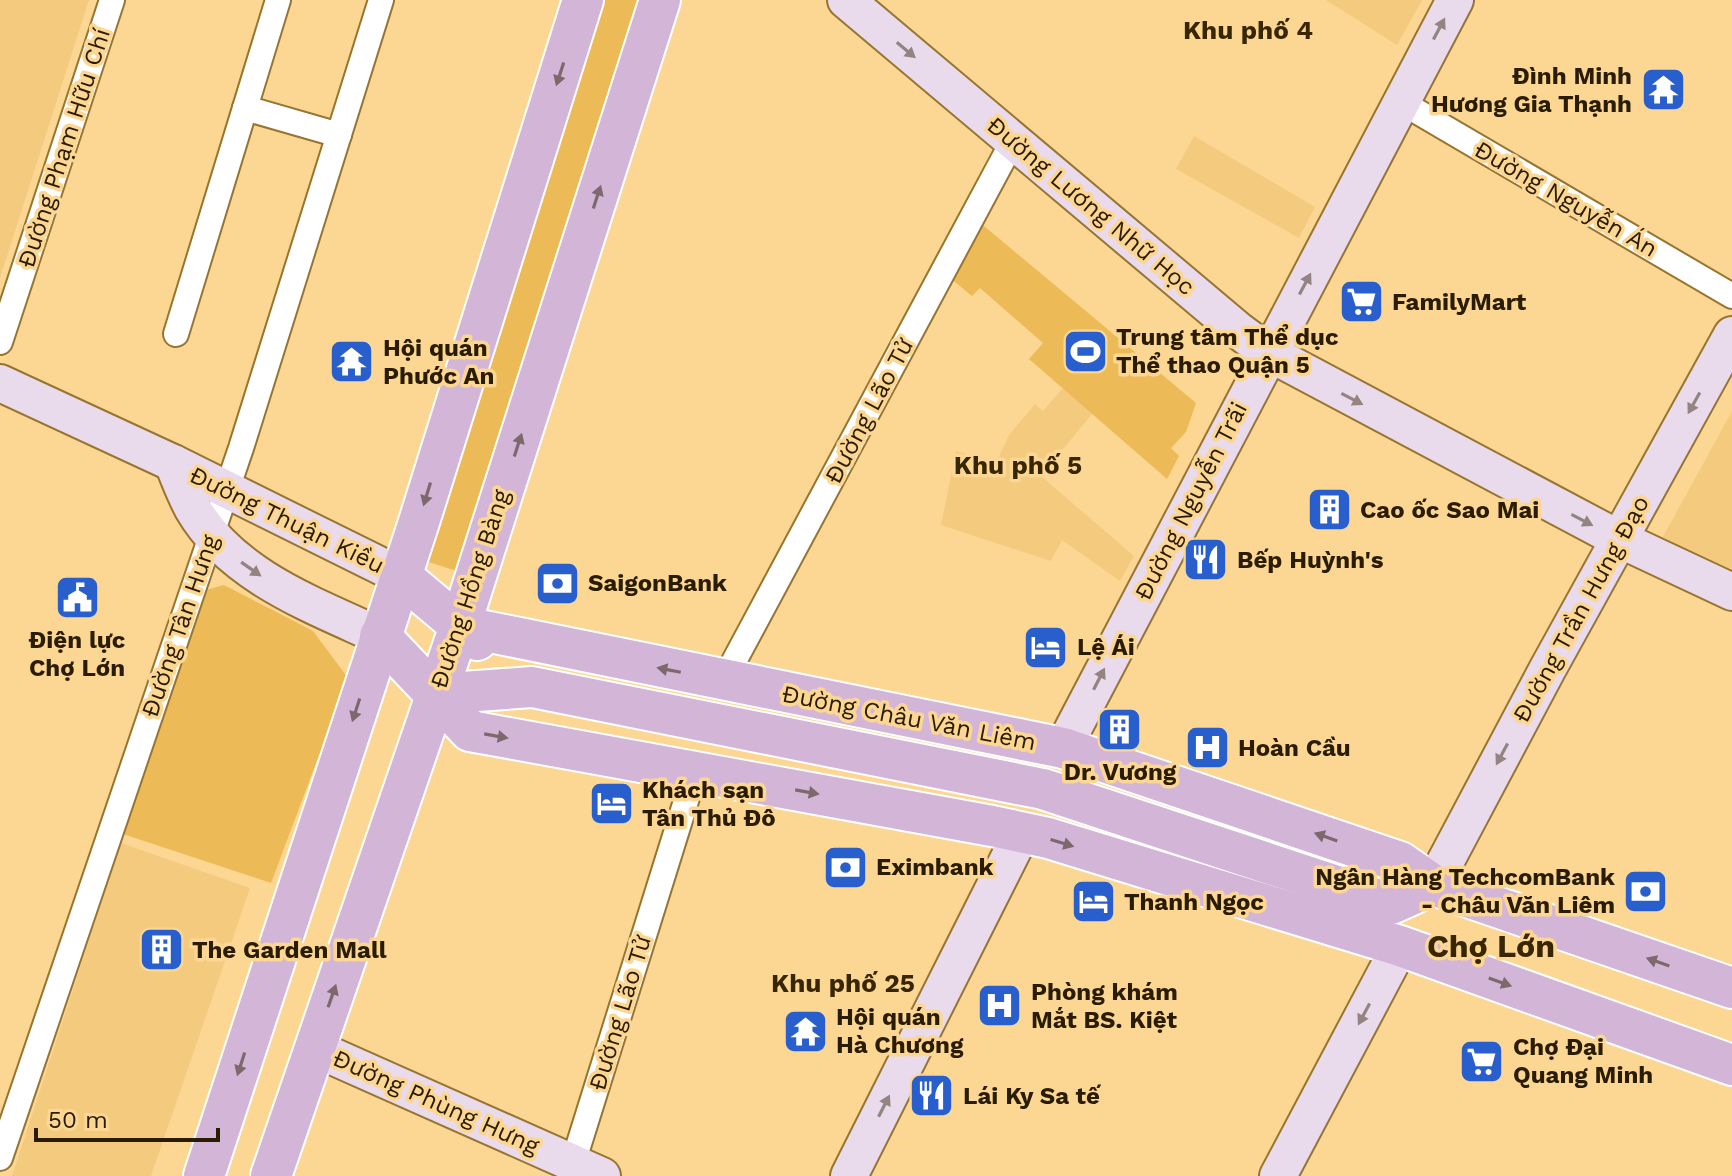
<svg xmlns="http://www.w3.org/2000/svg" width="1732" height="1176" viewBox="0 0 1732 1176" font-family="'Work Sans',sans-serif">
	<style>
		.built { fill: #f3ca7e }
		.green { fill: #ecba57 }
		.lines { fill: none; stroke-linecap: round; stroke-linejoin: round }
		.street-casing { stroke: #977531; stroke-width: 28 }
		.secondary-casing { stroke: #977531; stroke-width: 40 }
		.primary-casing { stroke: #fff; stroke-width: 44 }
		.street { stroke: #fff; stroke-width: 24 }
		.secondary { stroke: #e9daec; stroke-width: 36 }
		.primary { stroke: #d3b5d8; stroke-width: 40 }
		.oneway { fill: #938482 }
		.oneway2 { fill: #7e686c }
		.labels { text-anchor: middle; stroke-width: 7; stroke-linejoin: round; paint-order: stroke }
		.poi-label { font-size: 24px; font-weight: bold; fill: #2a1c01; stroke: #fcd793; text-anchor: start }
		.street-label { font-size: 24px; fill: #2a1c01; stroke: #fcd793 }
		.neighbourhood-label { font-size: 26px; font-weight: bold; fill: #372600; stroke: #fcd793 }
		.district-label { font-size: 32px; font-weight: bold; fill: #372600; stroke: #fcd793 }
	</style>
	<rect width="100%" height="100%" fill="#fcd793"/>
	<g class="built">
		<polygon points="0,0 89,0 0,278"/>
		<polygon points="1326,0 1422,0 1397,45"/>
		<polygon points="1194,136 1315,207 1299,238 1176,169"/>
		<polygon points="1063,388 1092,414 1041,476 1134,556 1120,581 1062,540 1051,561 941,525 956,451 996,463 1009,435 1035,404 1043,411"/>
		<polygon points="1732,411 1732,573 1663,537"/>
		<polygon points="121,843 250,888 151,1176 12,1176"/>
	</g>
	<g class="green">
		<polygon points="599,0 644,0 460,572 419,559"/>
		<polygon points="978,221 1196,403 1186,432 1171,448 1179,456 1167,479 1029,359 1043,343 980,288 972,296 949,277"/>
		<polygon points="224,585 313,631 348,678 271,883 123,834 206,590"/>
	</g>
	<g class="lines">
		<defs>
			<g id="street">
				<polyline points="1401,102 1732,296"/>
				<polyline points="245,108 339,135"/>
				<polyline points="176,334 278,0"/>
				<polyline points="0,342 112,0"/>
				<polyline points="724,680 1013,141"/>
				<polyline points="0,1158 241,448 381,0"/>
				<polyline points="573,1163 695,772"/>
			</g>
			<g id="secondary">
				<polyline points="846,0 1239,331 1269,353 1619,539 1732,592"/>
				<polyline points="0,383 173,463 401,576"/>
				<path d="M173 463C179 479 185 494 193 509 232 576 313 605 380 636"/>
				<polyline points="1063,748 1455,0"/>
				<polyline points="1433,885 1547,670 1732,335"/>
				<polyline points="314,1048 602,1176"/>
				<polyline points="849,1176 1022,832"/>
				<polyline points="1278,1176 1400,946"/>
			</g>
			<g id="primary">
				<polyline points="401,576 477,640"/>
				<polyline points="460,626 1063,748 1400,862 1433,885 1732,988"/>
				<polyline points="380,636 470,731 992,826 1048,838 1400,946 1732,1065"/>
				<polyline points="435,694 532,687 1043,789 1391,904 1433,885"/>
				<polyline points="204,1176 418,525 583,0"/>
				<polyline points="271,1176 460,626 660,0"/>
			</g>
		</defs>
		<use href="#street" class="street-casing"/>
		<use href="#secondary" class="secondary-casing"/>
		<use href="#primary" class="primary-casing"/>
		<use href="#street" class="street"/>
		<use href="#secondary" class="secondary"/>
		<use href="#primary" class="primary"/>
	</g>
	<defs><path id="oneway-solid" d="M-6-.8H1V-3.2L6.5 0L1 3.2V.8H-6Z" transform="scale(2)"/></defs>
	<g class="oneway">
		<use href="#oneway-solid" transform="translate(1439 29) rotate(-62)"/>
		<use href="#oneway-solid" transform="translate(906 50) rotate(40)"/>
		<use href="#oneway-solid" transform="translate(1305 284) rotate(-62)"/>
		<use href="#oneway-solid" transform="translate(1352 399) rotate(28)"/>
		<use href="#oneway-solid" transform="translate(1694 403) rotate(119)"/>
		<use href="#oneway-solid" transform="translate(1582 520) rotate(28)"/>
		<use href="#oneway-solid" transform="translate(251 569) rotate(35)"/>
		<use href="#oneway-solid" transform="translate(1099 679) rotate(-63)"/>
		<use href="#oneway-solid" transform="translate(1502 754) rotate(118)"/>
		<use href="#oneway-solid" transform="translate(1364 1014) rotate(118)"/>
		<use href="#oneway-solid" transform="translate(884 1106) rotate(-63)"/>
	</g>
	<g class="oneway2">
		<use href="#oneway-solid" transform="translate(560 74) rotate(108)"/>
		<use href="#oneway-solid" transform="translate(597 197) rotate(-72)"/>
		<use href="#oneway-solid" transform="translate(518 445) rotate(-72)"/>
		<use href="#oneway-solid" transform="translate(427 494) rotate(107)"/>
		<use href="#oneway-solid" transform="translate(669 670) rotate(-169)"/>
		<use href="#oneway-solid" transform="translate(356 710) rotate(108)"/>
		<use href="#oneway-solid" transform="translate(496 736) rotate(10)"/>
		<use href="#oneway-solid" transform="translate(807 792) rotate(10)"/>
		<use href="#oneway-solid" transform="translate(1326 837) rotate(-161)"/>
		<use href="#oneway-solid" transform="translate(1062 843) rotate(17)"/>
		<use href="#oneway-solid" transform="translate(1658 962) rotate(-161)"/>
		<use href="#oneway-solid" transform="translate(1500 982) rotate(20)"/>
		<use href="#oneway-solid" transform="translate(332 996) rotate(-71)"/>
		<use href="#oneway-solid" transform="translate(241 1064) rotate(108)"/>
	</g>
	<defs>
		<symbol id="temple-square" viewBox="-11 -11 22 22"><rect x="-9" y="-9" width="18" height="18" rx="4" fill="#285fcd" stroke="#fcd793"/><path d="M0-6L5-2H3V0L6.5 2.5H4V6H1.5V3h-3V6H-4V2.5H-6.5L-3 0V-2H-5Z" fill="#fff"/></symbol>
		<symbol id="supermarket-square" viewBox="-11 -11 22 22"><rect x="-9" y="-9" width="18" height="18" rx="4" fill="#285fcd" stroke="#fcd793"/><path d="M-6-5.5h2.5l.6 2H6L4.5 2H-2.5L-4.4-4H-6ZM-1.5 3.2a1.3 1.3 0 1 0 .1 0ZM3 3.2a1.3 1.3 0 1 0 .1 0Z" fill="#fff"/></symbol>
		<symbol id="stadium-square" viewBox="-11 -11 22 22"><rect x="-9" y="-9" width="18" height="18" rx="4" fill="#285fcd" stroke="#fcd793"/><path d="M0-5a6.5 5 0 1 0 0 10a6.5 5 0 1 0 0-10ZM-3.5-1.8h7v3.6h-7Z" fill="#fff"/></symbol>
		<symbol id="building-square" viewBox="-11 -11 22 22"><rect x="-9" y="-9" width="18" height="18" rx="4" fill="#285fcd" stroke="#fcd793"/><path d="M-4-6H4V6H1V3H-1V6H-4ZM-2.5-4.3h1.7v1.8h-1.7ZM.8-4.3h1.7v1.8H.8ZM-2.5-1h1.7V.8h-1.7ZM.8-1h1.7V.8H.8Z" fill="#fff"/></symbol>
		<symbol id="restaurant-square" viewBox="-11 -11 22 22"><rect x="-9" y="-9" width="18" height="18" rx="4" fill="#285fcd" stroke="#fcd793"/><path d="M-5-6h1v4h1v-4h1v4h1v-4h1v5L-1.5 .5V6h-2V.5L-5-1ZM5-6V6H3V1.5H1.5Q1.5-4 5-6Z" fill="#fff"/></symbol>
		<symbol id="bank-square" viewBox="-11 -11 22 22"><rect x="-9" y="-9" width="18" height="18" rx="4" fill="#285fcd" stroke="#fcd793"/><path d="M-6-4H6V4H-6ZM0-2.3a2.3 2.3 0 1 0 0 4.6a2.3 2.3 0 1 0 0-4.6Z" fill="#fff"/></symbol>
		<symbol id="civic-square" viewBox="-11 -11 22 22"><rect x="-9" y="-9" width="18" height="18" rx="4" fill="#285fcd" stroke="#fcd793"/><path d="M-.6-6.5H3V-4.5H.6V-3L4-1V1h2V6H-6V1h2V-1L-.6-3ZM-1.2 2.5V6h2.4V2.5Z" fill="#fff"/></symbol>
		<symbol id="hotel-square" viewBox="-11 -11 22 22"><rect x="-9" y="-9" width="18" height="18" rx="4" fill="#285fcd" stroke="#fcd793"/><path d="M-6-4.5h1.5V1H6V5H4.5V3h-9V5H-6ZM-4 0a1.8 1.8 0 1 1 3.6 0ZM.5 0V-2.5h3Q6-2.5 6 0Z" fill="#fff"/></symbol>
		<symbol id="hospital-square" viewBox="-11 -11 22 22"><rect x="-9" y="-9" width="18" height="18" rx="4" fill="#285fcd" stroke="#fcd793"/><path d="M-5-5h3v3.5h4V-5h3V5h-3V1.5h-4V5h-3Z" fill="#fff"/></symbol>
	</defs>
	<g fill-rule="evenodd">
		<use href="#temple-square" x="1638" y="64" width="51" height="51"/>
		<use href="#supermarket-square" x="1336" y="276" width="51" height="51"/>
		<use href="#stadium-square" x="1060" y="326" width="51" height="51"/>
		<use href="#temple-square" x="326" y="336" width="51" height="51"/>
		<use href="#building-square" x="1304" y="484" width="51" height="51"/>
		<use href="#restaurant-square" x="1180" y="534" width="51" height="51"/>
		<use href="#bank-square" x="532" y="558" width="51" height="51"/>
		<use href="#civic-square" x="52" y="572" width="51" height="51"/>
		<use href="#hotel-square" x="1020" y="622" width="51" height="51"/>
		<use href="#building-square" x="1094" y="704" width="51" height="51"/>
		<use href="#hospital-square" x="1182" y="722" width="51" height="51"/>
		<use href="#hotel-square" x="586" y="778" width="51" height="51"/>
		<use href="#bank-square" x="820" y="842" width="51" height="51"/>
		<use href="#bank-square" x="1620" y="866" width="51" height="51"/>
		<use href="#hotel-square" x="1068" y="876" width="51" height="51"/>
		<use href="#building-square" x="136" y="924" width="51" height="51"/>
		<use href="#hospital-square" x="974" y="980" width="51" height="51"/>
		<use href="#temple-square" x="780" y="1006" width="51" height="51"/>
		<use href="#supermarket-square" x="1456" y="1036" width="51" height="51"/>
		<use href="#restaurant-square" x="906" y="1070" width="51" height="51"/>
	</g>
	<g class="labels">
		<g class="poi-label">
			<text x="1632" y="84" text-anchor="end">Đình Minh<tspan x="1632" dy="28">Hương Gia Thạnh</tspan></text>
			<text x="1392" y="310">FamilyMart</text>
			<text x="1116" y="345">Trung tâm Thể dục<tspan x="1116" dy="28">Thể thao Quận 5</tspan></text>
			<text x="383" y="356">Hội quán<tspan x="383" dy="28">Phước An</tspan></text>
			<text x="1360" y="518">Cao ốc Sao Mai</text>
			<text x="1237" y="568">Bếp Huỳnh's</text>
			<text x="588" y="591">SaigonBank</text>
			<text x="77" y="648" text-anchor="middle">Điện lực<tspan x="77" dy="28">Chợ Lớn</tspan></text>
			<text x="1077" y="655">Lệ Ái</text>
			<text x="1238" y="756">Hoàn Cầu</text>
			<text x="1120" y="780" text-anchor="middle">Dr. Vương</text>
			<text x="642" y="798">Khách sạn<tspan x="642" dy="28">Tân Thủ Đô</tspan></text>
			<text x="876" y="875">Eximbank</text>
			<text x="1615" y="885" text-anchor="end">Ngân Hàng TechcomBank<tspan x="1615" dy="28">- Châu Văn Liêm</tspan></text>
			<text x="1124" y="910">Thanh Ngọc</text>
			<text x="192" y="958">The Garden Mall</text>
			<text x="1031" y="1000">Phòng khám<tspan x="1031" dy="28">Mắt BS. Kiệt</tspan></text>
			<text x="836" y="1025">Hội quán<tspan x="836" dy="28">Hà Chương</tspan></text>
			<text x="1513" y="1055">Chợ Đại<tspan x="1513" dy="28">Quang Minh</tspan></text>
			<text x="963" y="1104">Lái Ky Sa tế</text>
		</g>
		<g class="street-label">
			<text transform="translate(64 148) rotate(-72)" y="8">Đường Phạm Hữu Chí</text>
			<text transform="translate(1566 199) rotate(30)" y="8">Đường Nguyễn Án</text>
			<text transform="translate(1091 206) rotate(40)" y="8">Đường Lương Nhữ Học</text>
			<text transform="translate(869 411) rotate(-62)" y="8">Đường Lão Tử</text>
			<text transform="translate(1191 501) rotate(-63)" y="8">Đường Nguyễn Trãi</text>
			<text transform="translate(287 520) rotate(26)" y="8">Đường Thuận Kiều</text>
			<text transform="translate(470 589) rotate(-72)" y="8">Đường Hồng Bàng</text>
			<text transform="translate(1581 609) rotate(-61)" y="8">Đường Trần Hưng Đạo</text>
			<text transform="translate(180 626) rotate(-71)" y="8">Đường Tân Hưng</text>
			<text transform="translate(909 718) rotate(11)" y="8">Đường Châu Văn Liêm</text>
			<text transform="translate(620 1013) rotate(-73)" y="8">Đường Lão Tử</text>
			<text transform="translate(436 1102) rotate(24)" y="8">Đường Phùng Hưng</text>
		</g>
		<g class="neighbourhood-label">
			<text x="1248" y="39">Khu phố 4</text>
			<text x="1018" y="474">Khu phố 5</text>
			<text x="843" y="992">Khu phố 25</text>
		</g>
		<g class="district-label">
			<text x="1491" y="957">Chợ Lớn</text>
		</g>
	</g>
	<path d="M36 1128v12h182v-12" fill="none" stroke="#2a1c01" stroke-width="4"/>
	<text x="48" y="1128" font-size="24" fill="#2a1c01" stroke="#fcd793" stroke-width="6" paint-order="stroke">50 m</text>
</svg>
